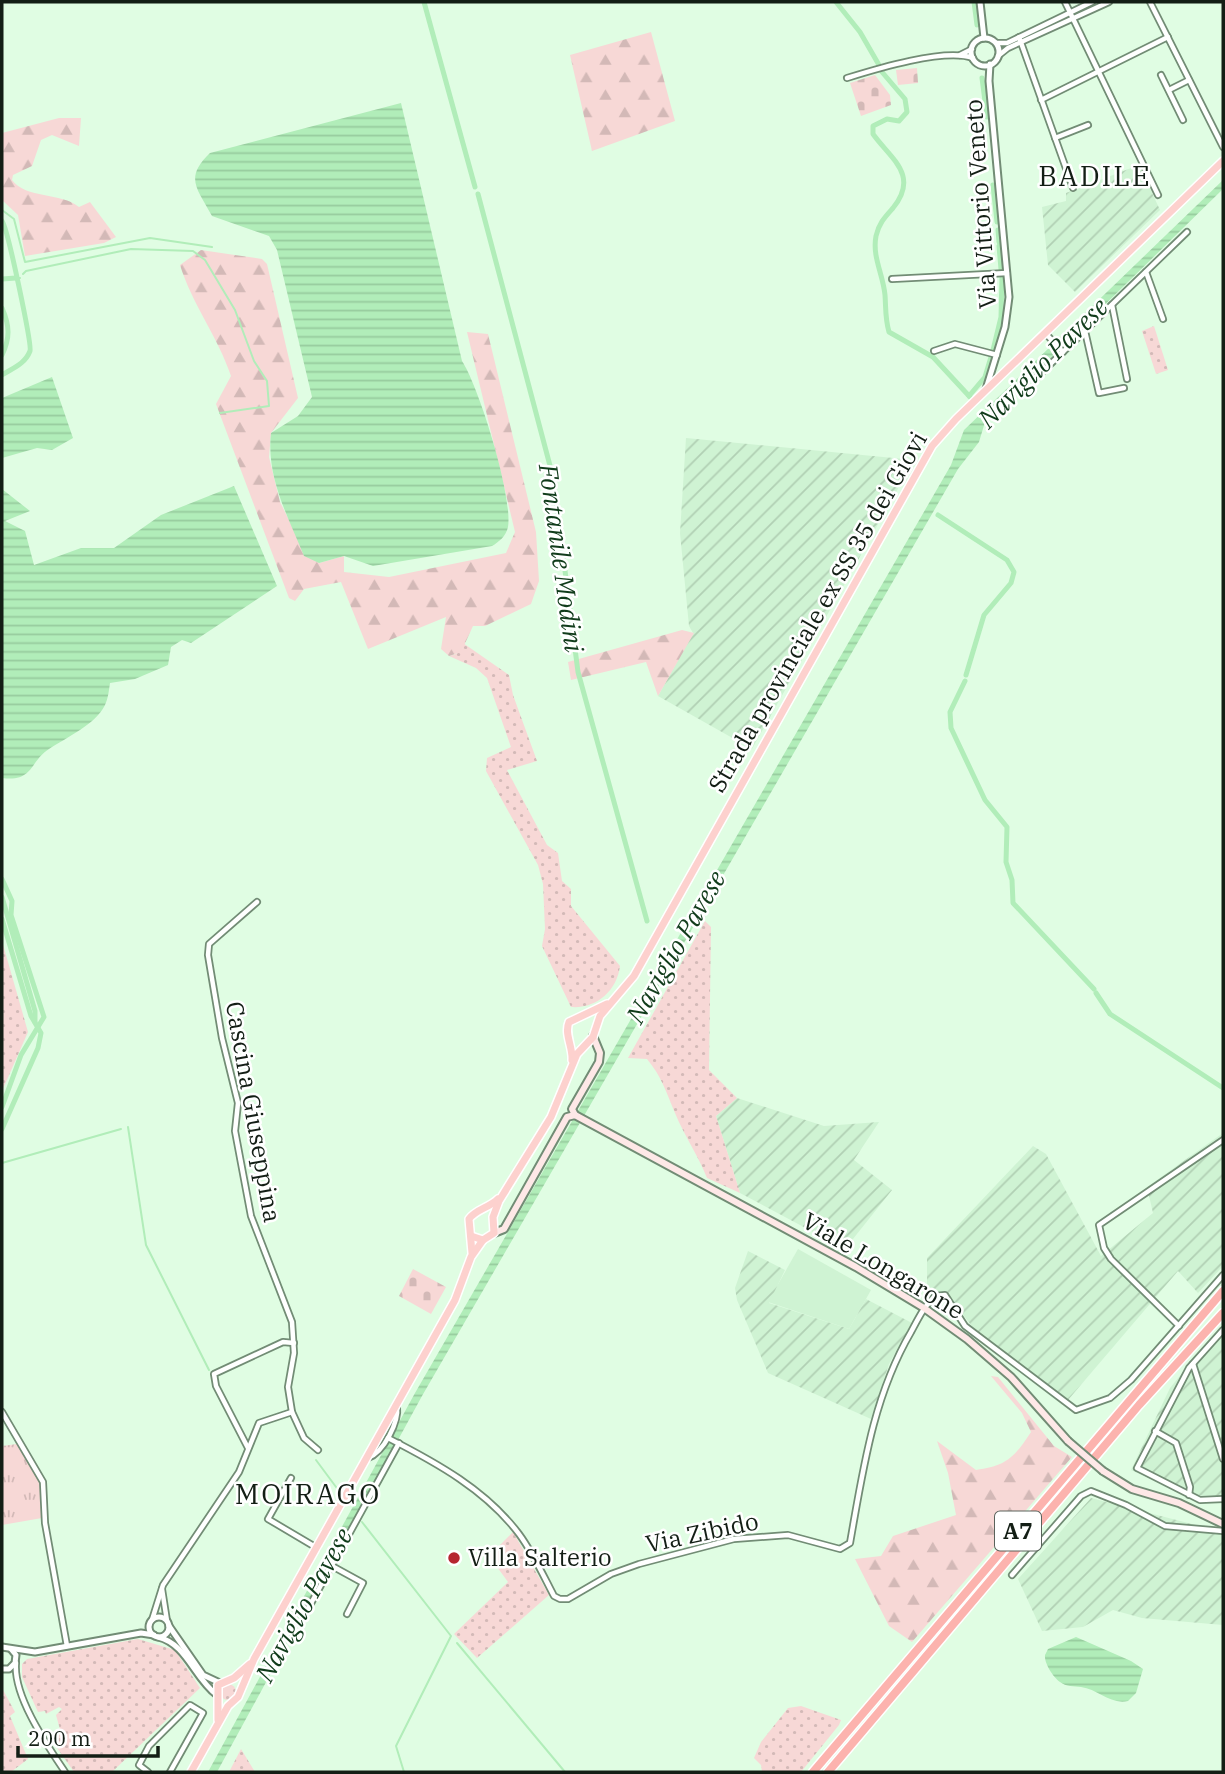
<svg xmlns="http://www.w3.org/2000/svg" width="1225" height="1774" viewBox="0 0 1225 1774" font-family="'IBM Plex Serif',serif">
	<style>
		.built { fill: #cff3d3 }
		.industrial { fill: url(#industrial-furrows) }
		.grass { fill: url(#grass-dots) }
		.forest { fill: url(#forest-firs) }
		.cemetery { fill: url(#cemetery-stones) }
		.park { fill: url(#park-tufts) }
		.water { fill: url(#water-rules) }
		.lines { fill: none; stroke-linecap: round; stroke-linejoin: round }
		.stream { stroke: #b1edb9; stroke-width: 2 }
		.canal { stroke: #b1edb9; stroke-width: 5 }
		.minor-casing { stroke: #728c75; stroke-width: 8 }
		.tertiary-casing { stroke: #728c75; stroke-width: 9 }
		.secondary-casing { stroke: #728c75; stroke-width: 10 }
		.primary-casing { stroke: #fff; stroke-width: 10 }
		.motorway-casing { stroke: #fff; stroke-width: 11 }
		.minor { stroke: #fff; stroke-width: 4.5 }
		.tertiary { stroke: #fff; stroke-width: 5 }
		.secondary { stroke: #fee8e7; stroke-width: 6 }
		.primary { stroke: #fdd1ce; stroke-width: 7 }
		.motorway { stroke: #fcb3ae; stroke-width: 8 }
		.secondary-bridge-casing { stroke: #728c75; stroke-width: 10; stroke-linecap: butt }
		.secondary-bridge { stroke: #fee8e7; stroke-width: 6 }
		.poi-dot { fill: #b62530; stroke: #fff; stroke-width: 2.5 }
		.labels { text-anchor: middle; stroke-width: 5; stroke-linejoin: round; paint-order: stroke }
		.shield { fill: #fff; stroke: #5a625b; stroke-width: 2 }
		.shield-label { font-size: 23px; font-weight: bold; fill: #131e15 }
		.street-label { font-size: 24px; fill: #131e15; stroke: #fff }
		.poi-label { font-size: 24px; fill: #131e15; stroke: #fff; text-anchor: start }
		.water-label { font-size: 26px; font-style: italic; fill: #113c1b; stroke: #fff }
		.quarter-label { font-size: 28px; letter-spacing: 2px; fill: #131e15; stroke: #fff }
	</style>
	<defs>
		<pattern id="industrial-furrows" width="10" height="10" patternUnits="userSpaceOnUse" patternTransform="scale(1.75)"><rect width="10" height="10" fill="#cff3d3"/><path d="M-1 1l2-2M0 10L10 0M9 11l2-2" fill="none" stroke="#b1d0b4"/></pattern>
		<pattern id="grass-dots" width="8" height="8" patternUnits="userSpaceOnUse" patternTransform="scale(1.75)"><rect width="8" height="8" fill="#f7d8d6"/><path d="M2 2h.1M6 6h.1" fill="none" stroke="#d3b9b7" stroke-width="1.8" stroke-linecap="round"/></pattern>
		<pattern id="forest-firs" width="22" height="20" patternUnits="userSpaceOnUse" patternTransform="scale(1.75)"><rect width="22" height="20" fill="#f7d8d6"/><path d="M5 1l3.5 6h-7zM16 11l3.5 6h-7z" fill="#d3b9b7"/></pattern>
		<pattern id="cemetery-stones" width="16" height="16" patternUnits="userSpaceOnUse" patternTransform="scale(1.75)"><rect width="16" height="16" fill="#f7d8d6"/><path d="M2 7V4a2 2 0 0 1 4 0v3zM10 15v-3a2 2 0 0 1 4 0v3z" fill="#d3b9b7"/></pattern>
		<pattern id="park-tufts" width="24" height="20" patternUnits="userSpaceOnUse" patternTransform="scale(1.75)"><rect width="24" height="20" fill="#f7d8d6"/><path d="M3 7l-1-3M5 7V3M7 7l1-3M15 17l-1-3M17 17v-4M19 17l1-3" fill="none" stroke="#d3b9b7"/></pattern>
		<pattern id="water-rules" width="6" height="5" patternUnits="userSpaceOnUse" patternTransform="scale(1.75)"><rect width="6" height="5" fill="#b1edb9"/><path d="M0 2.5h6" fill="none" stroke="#97cb9e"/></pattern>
	</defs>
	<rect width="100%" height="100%" fill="#e0fde3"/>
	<polygon class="built" points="798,1249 871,1290 849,1329 768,1302"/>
	<g class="industrial">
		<polygon points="1139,165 1160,210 1075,292 1048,265 1042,207 1066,201 1066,193"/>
		<polygon points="686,438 914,460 752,749 658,696 693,633 689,626 680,533"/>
		<polygon points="737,1098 824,1126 879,1122 854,1160 892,1190 845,1249 740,1193 716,1116"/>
		<polygon points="1223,1133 1223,1266 1198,1293 1178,1271 1068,1400 974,1329 947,1294 927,1292 927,1258 1033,1146 1046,1154 1101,1256 1153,1213 1147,1187"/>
		<polygon points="748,1251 785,1270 769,1303 849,1329 866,1299 912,1323 889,1364 871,1419 768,1373 737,1300 735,1288"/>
		<polygon points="1223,1325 1223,1496 1188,1495 1131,1470 1170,1388"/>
		<polygon points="1091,1498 1223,1532 1223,1625 1142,1618 1113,1610 1083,1627 1042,1631 1018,1579"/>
	</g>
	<g class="grass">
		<polygon points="1154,326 1168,370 1156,374 1142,331"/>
		<path d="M463 643 509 675 513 695 537 761 507 770 547 845 558 853 562 881 571 889V906L620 966C617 991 596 1009 571 1007L542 946 545 929 543 884 538 865 486 771 487 758 511 747 487 678 476 668 449 656 456 654 463 648Z"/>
		<path d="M705 921 711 927 709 1070 737 1098 716 1116 740 1193 707 1178C698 1155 684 1135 675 1113 666 1092 662 1077 647 1059L628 1058Z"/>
		<polygon points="2,941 28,1032 2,1091"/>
		<polygon points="513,1532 549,1595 477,1658 454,1634 508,1582 489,1556"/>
		<polygon points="138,1639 175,1650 200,1688 112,1772 74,1772 50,1738 61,1733 56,1715 62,1709 59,1707 46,1714 45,1711 38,1712 22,1677 22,1664 27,1659"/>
		<circle cx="228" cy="1692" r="8"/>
		<polygon points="2,1688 15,1712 10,1716 28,1759 11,1772 2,1772"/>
		<polygon points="801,1706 841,1720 839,1725 801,1772 762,1772 761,1765 754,1758 761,1742 788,1708"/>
		<polygon points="241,1749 255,1772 229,1772"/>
	</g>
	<g class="forest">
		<polygon points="651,32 675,121 592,151 570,55"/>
		<path d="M59 118H81L79 146 52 135 41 140 32 166 13 175 12 180C26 199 61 192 79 207L90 202 116 237 104 243 25 256 18 215 2 200V133Z"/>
		<path d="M201 250 262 259 267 264 298 398 271 433 269 457 280 502 293 528 319 563 344 556V572L389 577 506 553 515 532 467 332 488 334 536 532 539 581 531 604 485 626H473L461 652 449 656 441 649 446 617 368 649 341 582 304 589 295 601 289 598 216 404 231 376C218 337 192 304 180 265Z"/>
		<polygon points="682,630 694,633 658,696 646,662 571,680 568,662"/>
		<path d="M991 1376 998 1377 1054 1446 1072 1457 912 1642 889 1626 855 1559 881 1556 893 1536 956 1515 948 1473 937 1441 976 1470C1006 1466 1014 1458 1031 1432L1022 1413Z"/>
	</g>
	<g class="cemetery">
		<polygon points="917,68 918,83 898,85 896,70"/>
		<polygon points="875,75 890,95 891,105 861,116 850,83"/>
		<polygon points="413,1269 446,1287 431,1314 399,1296"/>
	</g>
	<polygon class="park" points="17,1444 41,1485 42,1518 2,1525 2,1446"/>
	<g class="water">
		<path d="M401 103 462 361C479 387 513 496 508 527 506 536 499 542 492 546L373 566 344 556 319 563 304 556C288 516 266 478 271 433L298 416 312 397 277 250 269 236 212 216C197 188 184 178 210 153Z"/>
		<polygon points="1223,180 1223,189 985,422 979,442 958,469 422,1396 217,1772 208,1772 415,1393 951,465 964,430"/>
		<polygon points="52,377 73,438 52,450 37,448 2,458 2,398"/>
		<path d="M234 486 277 586 191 643 182 640 171 647 168 665 135 679 110 683C109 690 108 699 105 705 95 725 67 737 49 749 29 762 34 782 2 778V489L30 511 5 521 25 531 34 565 81 548H114L161 515Z"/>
		<path d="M1076 1637 1131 1661 1143 1669 1136 1693 1128 1701C1110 1705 1098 1689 1081 1687 1074 1686 1066 1687 1060 1682 1053 1677 1044 1663 1045 1655L1048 1649Z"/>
	</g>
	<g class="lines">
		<g class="stream">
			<polyline points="2,210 14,219 25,262 150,238 212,247"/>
			<polyline points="23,274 26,271 131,249 193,251 205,260 235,310 254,361 267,381 269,406 220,413"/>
			<polyline points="17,278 20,278"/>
			<polyline points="128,1127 146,1245 209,1370"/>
			<polyline points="2,1163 121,1129"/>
			<polyline points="316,1460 339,1491"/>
			<polyline points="362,1522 451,1636 396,1746 404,1772"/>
			<polyline points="457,1643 565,1772"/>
		</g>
		<g class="canal">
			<polyline points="424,2 475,187"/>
			<polyline points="836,2 860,32 879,65"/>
			<polyline points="974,2 977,25"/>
			<path d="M882 72 905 99 907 112 899 121 887 119 873 126V134C890 158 920 175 893 208 885 217 879 223 876 236 872 257 883 274 885 295 886 309 885 318 889 332L933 357 970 397"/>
			<polyline points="982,78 987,117"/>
			<polyline points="993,185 997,222"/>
			<polyline points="478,194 553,477 578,672 647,921"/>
			<path d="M2 221C8 229 32 345 30 351 25 364 13 368 2 375"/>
			<polyline points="998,230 999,242"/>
			<polyline points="999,246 1001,269"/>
			<polyline points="2,279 16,278"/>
			<path d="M2 308C10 326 10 338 2 355"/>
			<polyline points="993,350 1001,317 1002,277"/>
			<polyline points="969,396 985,377 991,357"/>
			<polyline points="938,515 1007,560 1014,572 1011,583 984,615 966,675"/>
			<polyline points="965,681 950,712 951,728 985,800 1007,827 1006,862 1012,880 1013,903 1094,989"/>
			<polyline points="2,879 12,901 11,915 44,1017 21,1055 2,1107"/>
			<polyline points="2,897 35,1011 35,1022"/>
			<polyline points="2,919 31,1016 41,1033 38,1048 2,1129"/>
			<polyline points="1096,993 1110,1014 1223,1088"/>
		</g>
		<defs>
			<g id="minor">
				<polyline points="1065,2 1158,195"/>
				<polyline points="1150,2 1223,147"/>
				<polyline points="1019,37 1073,188"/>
				<polyline points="996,43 1007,43 1092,2"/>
				<polyline points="960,55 972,49"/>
				<polyline points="998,56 1008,48 1109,2"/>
				<polyline points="1161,75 1183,120"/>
				<path d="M847 78C876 69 944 48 973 58"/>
				<polyline points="1169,90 1189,80"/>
				<polyline points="1041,100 1168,37"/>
				<polyline points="1055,138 1088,125"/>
				<polyline points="1146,272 1163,319"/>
				<polyline points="892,279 1007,273"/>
				<polyline points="1112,305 1127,379"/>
				<polyline points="1085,331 1099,393 1124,388"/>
				<polyline points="1046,334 1063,352"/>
				<polyline points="934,351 955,344 997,355"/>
				<polyline points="1036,378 1187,232"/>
				<polyline points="257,902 209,944 208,955 222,1038 238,1103 235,1131 251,1216 292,1322 294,1353 288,1387 292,1412 304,1438 318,1450"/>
				<polyline points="1179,1326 1111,1259 1104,1248 1099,1225 1223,1140"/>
				<polyline points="1223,1330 1189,1368 1137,1468 1200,1500 1223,1499"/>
				<polyline points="1193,1364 1223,1459"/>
				<polyline points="2,1412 43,1482 45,1523 67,1646"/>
				<polyline points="1155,1431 1176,1443 1190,1487 1189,1495"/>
				<path d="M388 1438C437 1463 486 1490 519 1534 533 1553 543 1575 554 1596L560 1599H568L611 1574 639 1564 734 1539 788 1535 840 1549 850 1543C863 1470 873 1397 911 1332 918 1319 924 1306 935 1296L945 1295 965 1326 1076 1410 1110 1398 1131 1380 1223 1275"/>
				<polyline points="248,1448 216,1386 214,1374 283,1342 294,1343"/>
				<path d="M368 1458C384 1452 399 1422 397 1406"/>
				<polyline points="291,1478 268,1519 317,1548"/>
				<polyline points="332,1566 363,1583 347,1614"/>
				<polyline points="1012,1575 1081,1496 1091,1491 1126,1505 1165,1526 1223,1531"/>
				<polyline points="162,1589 167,1621"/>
				<polyline points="309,1607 399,1443"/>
				<polyline points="152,1620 163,1585 239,1472 259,1423 292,1412"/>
				<path d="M16 1663C13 1696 47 1745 65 1772"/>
				<polyline points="148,1772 139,1765 149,1746 190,1705 203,1713 170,1772"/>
			</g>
			<g id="tertiary">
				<polyline points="980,2 984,38"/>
				<circle cx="985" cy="52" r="14"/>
				<polyline points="986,389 1005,327 1009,297 989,81 990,64"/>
				<circle cx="159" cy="1627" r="10"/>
				<polyline points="169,1626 203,1675 220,1683"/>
				<path d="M158 1637C187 1644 194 1678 217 1695"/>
				<polyline points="2,1647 35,1652 141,1633 154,1635"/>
				<polyline points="2,1669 9,1669 15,1663 16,1655 11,1649"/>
			</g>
			<g id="secondary">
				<polyline points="575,1115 856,1267 924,1308 967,1339 1011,1377 1068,1441"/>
				<polyline points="575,1115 572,1109 599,1062 600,1053 593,1036"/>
				<polyline points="494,1233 504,1229 567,1117 575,1115"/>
				<polyline points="1103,1471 1132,1489 1179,1503 1223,1524"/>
			</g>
			<g id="primary">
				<path d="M572 1060C573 1047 564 1034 569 1022L607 1004"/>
				<polyline points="471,1236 483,1240 494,1233 493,1217 499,1201 551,1117 577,1054 593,1037 600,1016 634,976 932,446 956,419 1223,161"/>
				<path d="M472 1253 469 1219C476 1209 489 1208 498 1199"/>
				<polyline points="218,1720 218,1685 234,1678 250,1664"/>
				<polyline points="191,1772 228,1706 238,1697 254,1659 455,1300 471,1257 483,1240"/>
			</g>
			<g id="motorway">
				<polyline points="813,1772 1223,1291"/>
				<polyline points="828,1772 1139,1405 1223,1313"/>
			</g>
		</defs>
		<use href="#minor" class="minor-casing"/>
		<use href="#tertiary" class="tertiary-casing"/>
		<use href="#secondary" class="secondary-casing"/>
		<use href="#primary" class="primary-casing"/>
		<use href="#motorway" class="motorway-casing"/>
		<use href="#minor" class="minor"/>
		<use href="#tertiary" class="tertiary"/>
		<use href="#secondary" class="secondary"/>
		<use href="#primary" class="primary"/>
		<use href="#motorway" class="motorway"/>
		<defs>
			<polyline id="secondary-bridge" points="1068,1441 1103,1471"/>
		</defs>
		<use href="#secondary-bridge" class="secondary-bridge-casing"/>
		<use href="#secondary-bridge" class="secondary-bridge"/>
	</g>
	<circle class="poi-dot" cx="454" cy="1558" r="7"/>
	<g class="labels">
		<rect class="shield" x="995" y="1511.5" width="46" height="39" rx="5"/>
		<g class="shield-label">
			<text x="1018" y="1539">A7</text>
		</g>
		<g class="street-label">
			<text transform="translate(981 204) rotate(-94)" y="8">Via Vittorio Veneto</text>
			<text transform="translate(818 612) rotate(-60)" y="8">Strada provinciale ex SS 35 dei Giovi</text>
			<text transform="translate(253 1112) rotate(80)" y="8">Cascina Giuseppina</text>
			<text transform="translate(883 1266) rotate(31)" y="8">Viale Longarone</text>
			<text transform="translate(702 1533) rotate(-12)" y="8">Via Zibido</text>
		</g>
		<g class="poi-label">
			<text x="468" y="1566">Villa Salterio</text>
		</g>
		<g class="water-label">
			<text transform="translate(1043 363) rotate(-45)" y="9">Naviglio Pavese</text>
			<text transform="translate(561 558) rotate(82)" y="9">Fontanile Modini</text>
			<text transform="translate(676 947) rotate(-60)" y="9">Naviglio Pavese</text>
			<text transform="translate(304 1605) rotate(-61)" y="9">Naviglio Pavese</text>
		</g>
		<g class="quarter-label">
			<text x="1095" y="186">BADILE</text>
			<text x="308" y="1504">MOIRAGO</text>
		</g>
	</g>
	<rect width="1225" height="1774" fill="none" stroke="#131e15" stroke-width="7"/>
	<path d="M18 1746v10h140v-10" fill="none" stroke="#131e15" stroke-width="3.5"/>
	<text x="28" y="1746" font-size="21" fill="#131e15" stroke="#ffffff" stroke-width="5" paint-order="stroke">200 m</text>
</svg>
